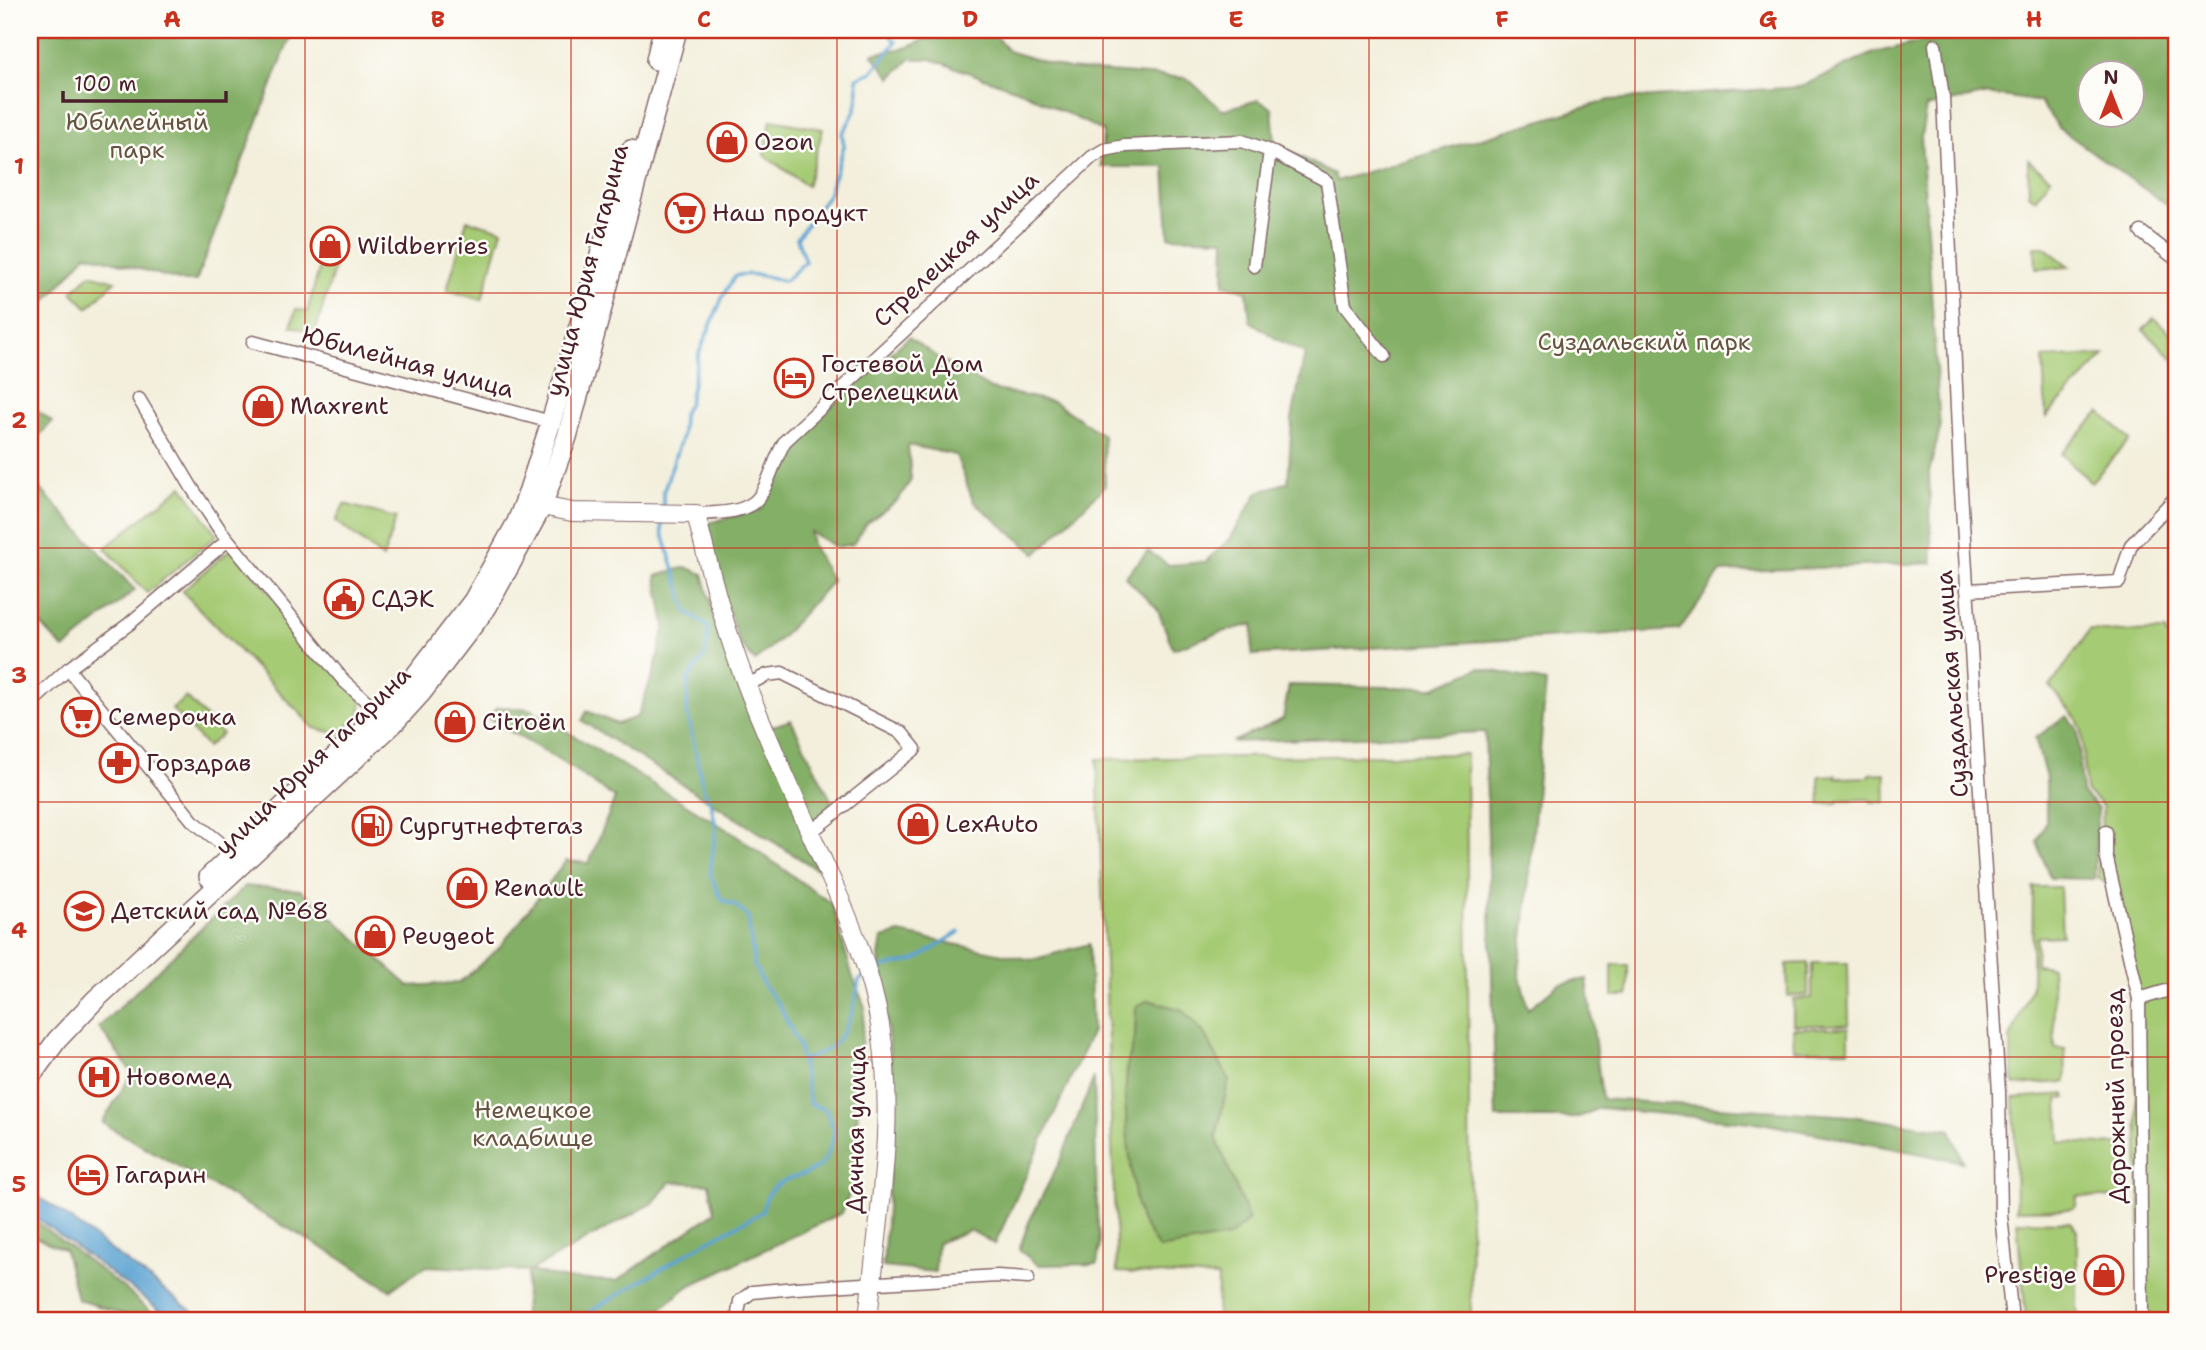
<svg xmlns="http://www.w3.org/2000/svg" width="2206" height="1350" viewBox="0 0 2206 1350" font-family="'Shantell Sans',sans-serif">
	<style>
		.green { fill: #a6cb75; stroke: #787550; stroke-width: 2 }
		.forest { fill: #84af66; stroke: #676748; stroke-width: 2; fill-rule: evenodd }
		.water { fill: #5ba3d2; stroke: #52617e; stroke-width: 2 }
		.lines { fill: none; stroke-linecap: round; stroke-linejoin: round }
		.stream { stroke: #5ba3d2; stroke-width: 3.5 }
		.street-casing { stroke: #856869; stroke-width: 15 }
		.secondary-casing { stroke: #856869; stroke-width: 20 }
		.primary-casing { stroke: #856869; stroke-width: 22 }
		.street { stroke: #fff; stroke-width: 12 }
		.secondary { stroke: #fff; stroke-width: 18 }
		.primary { stroke: #fff; stroke-width: 19 }
		.grid { fill: none; stroke: #c8321e; stroke-width: 2; stroke-opacity: 0.55 }
		.labels { text-anchor: middle; stroke-width: 5; stroke-linejoin: round; paint-order: stroke }
		.park-label { font-size: 24px; fill: #665341; stroke: #fdfcf7 }
		.poi-label { font-size: 24px; fill: #4a1f2b; stroke: #fdfcf7; text-anchor: start }
		.street-label { font-size: 24px; fill: #4a1f2b; stroke: #fdfcf7 }
		.neatline { fill: none; stroke: #c8321e; stroke-width: 2.5 }
		.grid-label { font-size: 23px; text-anchor: middle; font-weight: bold; fill: #c8321e }
	</style>
	<rect width="100%" height="100%" fill="#fdfcf7"/>
	<filter id="ink" filterUnits="userSpaceOnUse"><feTurbulence type="fractalNoise" baseFrequency=".0143" numOctaves="2"/><feDisplacementMap in="SourceGraphic" scale="14" xChannelSelector="R" yChannelSelector="G"/><feConvolveMatrix kernelMatrix="1 2 1 2 8 2 1 2 1" color-interpolation-filters="sRGB"/></filter>
	<filter id="wash" filterUnits="userSpaceOnUse"><feTurbulence type="fractalNoise" baseFrequency=".00686" numOctaves="4" result="noise"/><feDisplacementMap in="SourceGraphic" scale="28" xChannelSelector="R" yChannelSelector="G"/><feGaussianBlur stdDeviation="1.57" result="paint"/><feColorMatrix in="noise" values="0 0 0 0 0 0 0 0 0 0 0 0 0 0 0 0 0 1.4 0 .05"/><feComposite in="paint" operator="in"/></filter>
	<g filter="url(#wash)">
		<rect width="100%" height="100%" fill="#f3efdc"/>
		<g class="green">
			<polygon points="771,120 823,129 807,186 764,155"/>
			<polygon points="2028,160 2051,178 2035,199 2029,194"/>
			<polygon points="467,220 502,230 482,300 447,290"/>
			<polygon points="2035,247 2044,247 2070,267 2036,269"/>
			<polygon points="321,262 335,266 315,333 291,326 296,309 307,312"/>
			<polygon points="90,274 115,281 88,308 72,292"/>
			<polygon points="2154,318 2176,338 2176,361 2143,330"/>
			<polygon points="2105,355 2046,417 2043,358"/>
			<polygon points="2100,412 2130,440 2091,482 2061,454"/>
			<polygon points="182,486 217,535 147,593 105,548"/>
			<polygon points="344,504 396,518 383,558 336,521"/>
			<polygon points="232,548 362,700 360,715 339,734 314,728 182,591"/>
			<polygon points="2090,630 2124,632 2166,631 2166,636 2176,635 2176,1320 2143,1320 2133,967 2116,892 2098,877 2103,807 2086,791 2082,731 2077,719 2050,687"/>
			<polygon points="186,697 222,734 207,747 172,709"/>
			<polygon points="1466,754 1471,1320 1217,1320 1218,1277 1117,1272 1097,759"/>
			<polygon points="1885,773 1886,802 1871,802 1870,799 1838,800 1837,803 1820,804 1819,776 1836,775 1836,778 1869,777 1870,774"/>
			<polygon points="2033,887 2060,887 2062,936 2037,937 2036,965 2052,967 2055,1048 2065,1049 2066,1082 2014,1085 2010,1039 2032,986"/>
			<polygon points="1808,963 1808,995 1788,996 1787,964"/>
			<polygon points="1812,963 1848,963 1849,1025 1793,1025 1793,999 1812,998"/>
			<rect x="1612" y="965" width="16" height="31"/>
			<polygon points="1793,1028 1849,1028 1849,1050 1794,1050"/>
			<polygon points="2065,1094 2066,1097 2058,1099 2060,1142 2123,1145 2123,1139 2132,1139 2122,1149 2124,1198 2077,1196 2076,1206 2071,1209 2016,1210 2014,1098"/>
			<polygon points="2017,1221 2070,1222 2077,1230 2077,1312 2083,1320 2026,1320"/>
		</g>
		<g class="forest">
			<polygon points="30,30 293,30 196,281 182,281 87,254 30,319"/>
			<path d="M944 30H990L1008 51 1068 69 1187 78 1222 110 1258 100 1272 108 1275 144 1334 174 1336 181 1610 100 1800 87 1874 53 1971 30H2176V202L2171 208 2059 128 2040 102 1989 94 1926 107 1921 137 1940 429 1929 473 1932 563 1721 572 1679 630 1252 655 1253 624 1218 633 1173 649 1157 608 1125 577 1148 551 1169 565 1205 562 1230 539 1258 492 1288 482 1292 419 1305 353 1278 340 1250 321 1247 291 1224 285 1225 239 1169 237 1165 167H1101L1103 131 1023 92 931 59H910L891 78 872 54 909 47ZM2090 74H2132V116H2090Z"/>
			<polygon points="909,337 934,355 991,389 1054,402 1103,435 1105,486 1036,554 973,501 956,455 908,445 911,480 898,500 867,523 853,544 836,547 810,532 812,545 832,581 782,637 755,661 740,644 727,607 712,612 761,730 791,720 832,802 805,835 818,870 582,721 587,711 617,724 637,717 655,669 665,625 656,576 686,567 703,574 713,611 715,563 708,523 762,509 787,446"/>
			<polygon points="30,405 52,422 30,446"/>
			<polygon points="30,478 135,590 64,649 30,613"/>
			<polygon points="1479,668 1546,682 1527,903 1519,972 1528,1009 1559,984 1587,979 1602,1099 1850,1116 1951,1130 1963,1162 1761,1123 1599,1108 1577,1118 1496,1118 1485,732 1232,742 1283,719 1289,685 1434,688"/>
			<path d="M498 707 530 709 731 832 832 904 853 978 865 1007 860 1057 891 1061 879 956 882 938 900 933 1032 960 1089 944 1092 1031 995 1244 970 1230 937 1243 935 1272 883 1267 892 1135 891 1061 860 1058 855 1180 842 1213 687 1287 647 1320H523L528 1271 426 1266 390 1290 349 1263 102 1123 132 1073 99 1027 245 886 301 890 409 986 459 983 499 948 566 861 589 863 615 798 561 761 487 718ZM670 1182 709 1184 715 1212 617 1281 567 1279 530 1271 653 1203Z"/>
			<polygon points="2067,716 2078,730 2082,793 2098,809 2094,879 2050,878 2037,842 2046,822 2046,778 2035,738"/>
			<polygon points="1148,1000 1182,1010 1203,1032 1229,1079 1216,1137 1249,1220 1228,1237 1159,1249 1141,1221 1135,1197 1128,1142 1125,1101 1127,1066 1135,1037 1136,1007"/>
			<polygon points="1094,1077 1097,1214 1100,1245 1097,1264 1038,1265 1019,1250 1029,1222 1061,1159"/>
			<polygon points="30,1217 125,1289 160,1320 128,1320 125,1315 77,1299 65,1250 30,1235"/>
		</g>
		<polygon class="water" points="30,1191 54,1207 204,1320 173,1320 30,1213"/>
		<g class="lines">
			<g class="stream">
				<path d="M663 508V493L682 436 683 414 689 402 699 353 723 296 735 276C753 272 768 277 785 281L805 262 797 238 828 195 844 146 842 134C856 112 860 105 857 78L872 72 896 42 886 30"/>
				<polyline points="873,973 884,967 916,960 959,932"/>
				<path d="M803 1061C812 1056 825 1052 832 1046 850 1029 856 1003 859 980L863 978"/>
				<path d="M576 1320 706 1242 762 1212C771 1168 801 1186 823 1162 830 1153 832 1141 835 1131L825 1109 810 1104 799 1047 781 1008 764 986 754 965 748 917 735 905 722 900 710 874 716 827 711 804 703 788 687 711 688 679 706 654 708 627 687 611 662 531V519"/>
			</g>
		</g>
	</g>
	<g filter="url(#ink)">
		<g class="lines">
			<defs>
				<g id="street">
					<polyline points="1935,45 1943,97 1960,475 1999,1092 2001,1215 2012,1320"/>
					<polyline points="1270,151 1327,181 1345,306 1384,356"/>
					<polyline points="2141,232 2176,259"/>
					<polyline points="253,342 551,422"/>
					<polyline points="139,399 192,488 220,530 344,681 384,717"/>
					<path d="M696 514C715 513 747 514 759 497 769 484 775 457 785 441L1092 157 1104 150 1125 146 1242 141 1270 151 1254 266"/>
					<polyline points="1967,590 2119,582 2131,545 2176,497"/>
					<polyline points="68,669 193,821 218,841 232,856"/>
					<polyline points="747,685 767,675 782,673 902,733 915,749 811,832"/>
					<polyline points="30,704 68,669 129,624 228,540"/>
					<polyline points="2106,832 2106,855 2139,999 2142,1320"/>
					<polyline points="2139,999 2176,988"/>
					<polyline points="737,1320 740,1301 752,1292 796,1288 997,1276 1028,1278"/>
				</g>
				<path id="secondary" d="M529 501 542 506 572 512 696 514C710 572 725 630 747 686 771 748 800 809 827 870 850 920 871 971 880 1025 897 1122 877 1223 868 1320"/>
				<g id="primary">
					<polyline points="656,60 663,30"/>
					<polyline points="209,877 401,694 473,601 517,522 526,499 551,422 631,150"/>
					<polyline points="30,1077 57,1040 95,1000 392,725 422,692 487,607 542,506 567,437 677,30"/>
				</g>
			</defs>
			<use href="#street" class="street-casing"/>
			<use href="#secondary" class="secondary-casing"/>
			<use href="#primary" class="primary-casing"/>
			<use href="#street" class="street"/>
			<use href="#secondary" class="secondary"/>
			<use href="#primary" class="primary"/>
		</g>
	</g>
	<path class="grid" d="M305 30V1320M571 30V1320M837 30V1320M1103 30V1320M1369 30V1320M1635 30V1320M1901 30V1320M30 293H2176M30 548H2176M30 802H2176M30 1057H2176"/>
	<defs>
		<symbol id="shop-ring" viewBox="-11 -11 22 22"><circle r="9.5" fill="#fdfcf7" stroke="#c8321e" stroke-width="1.5"/><path d="M-5-2.5h2.3a2.7 3.5 0 0 1 5.4 0H5L5.5 6h-11ZM-1.5-2.5h3a1.5 2.3 0 0 0-3 0Z" fill="#c8321e"/></symbol>
		<symbol id="supermarket-ring" viewBox="-11 -11 22 22"><circle r="9.5" fill="#fdfcf7" stroke="#c8321e" stroke-width="1.5"/><path d="M-6-5.5h2.5l.6 2H6L4.5 2H-2.5L-4.4-4H-6ZM-1.5 3.2a1.3 1.3 0 1 0 .1 0ZM3 3.2a1.3 1.3 0 1 0 .1 0Z" fill="#c8321e"/></symbol>
		<symbol id="hotel-ring" viewBox="-11 -11 22 22"><circle r="9.5" fill="#fdfcf7" stroke="#c8321e" stroke-width="1.5"/><path d="M-6-4.5h1.5V1H6V5H4.5V3h-9V5H-6ZM-4 0a1.8 1.8 0 1 1 3.6 0ZM.5 0V-2.5h3Q6-2.5 6 0Z" fill="#c8321e"/></symbol>
		<symbol id="civic-ring" viewBox="-11 -11 22 22"><circle r="9.5" fill="#fdfcf7" stroke="#c8321e" stroke-width="1.5"/><path d="M-.6-6.5H3V-4.5H.6V-3L4-1V1h2V6H-6V1h2V-1L-.6-3ZM-1.2 2.5V6h2.4V2.5Z" fill="#c8321e"/></symbol>
		<symbol id="pharmacy-ring" viewBox="-11 -11 22 22"><circle r="9.5" fill="#fdfcf7" stroke="#c8321e" stroke-width="1.5"/><path d="M-2-6h4v4h4v4h-4v4h-4v-4h-4v-4h4Z" fill="#c8321e"/></symbol>
		<symbol id="fuel-ring" viewBox="-11 -11 22 22"><circle r="9.5" fill="#fdfcf7" stroke="#c8321e" stroke-width="1.5"/><path d="M-5.5-6h7V0h2V4h1.3V-2.5L3-4.5l.8-.8L6-3V5H2.5V1h-1V6h-7ZM-4.2-4.7v3.2H.2V-4.7Z" fill="#c8321e"/></symbol>
		<symbol id="school-ring" viewBox="-11 -11 22 22"><circle r="9.5" fill="#fdfcf7" stroke="#c8321e" stroke-width="1.5"/><path d="M0-5L7-2L0 1L-7-2ZM-4 1L0 2.5L4 1V4Q0 6-4 4Z" fill="#c8321e"/></symbol>
		<symbol id="hospital-ring" viewBox="-11 -11 22 22"><circle r="9.5" fill="#fdfcf7" stroke="#c8321e" stroke-width="1.5"/><path d="M-5-5h3v3.5h4V-5h3V5h-3V1.5h-4V5h-3Z" fill="#c8321e"/></symbol>
	</defs>
	<g fill-rule="evenodd">
		<use href="#shop-ring" x="705" y="120" width="44" height="44"/>
		<use href="#supermarket-ring" x="663" y="191" width="44" height="44"/>
		<use href="#shop-ring" x="308" y="224" width="44" height="44"/>
		<use href="#hotel-ring" x="772" y="356" width="44" height="44"/>
		<use href="#shop-ring" x="241" y="384" width="44" height="44"/>
		<use href="#civic-ring" x="322" y="577" width="44" height="44"/>
		<use href="#supermarket-ring" x="59" y="695" width="44" height="44"/>
		<use href="#shop-ring" x="433" y="700" width="44" height="44"/>
		<use href="#pharmacy-ring" x="97" y="741" width="44" height="44"/>
		<use href="#shop-ring" x="896" y="802" width="44" height="44"/>
		<use href="#fuel-ring" x="350" y="804" width="44" height="44"/>
		<use href="#shop-ring" x="445" y="866" width="44" height="44"/>
		<use href="#school-ring" x="62" y="889" width="44" height="44"/>
		<use href="#shop-ring" x="353" y="914" width="44" height="44"/>
		<use href="#hospital-ring" x="77" y="1055" width="44" height="44"/>
		<use href="#hotel-ring" x="66" y="1153" width="44" height="44"/>
		<use href="#shop-ring" x="2082" y="1253" width="44" height="44"/>
	</g>
	<g class="labels">
		<g class="park-label">
			<text x="137" y="130">Юбилейный<tspan x="137" dy="28">парк</tspan></text>
			<text x="1644" y="350">Суздальский парк</text>
			<text x="533" y="1118">Немецкое<tspan x="533" dy="28">кладбище</tspan></text>
		</g>
		<g class="poi-label">
			<text x="754" y="150">Ozon</text>
			<text x="712" y="221">Наш продукт</text>
			<text x="357" y="254">Wildberries</text>
			<text x="821" y="372">Гостевой Дом<tspan x="821" dy="28">Стрелецкий</tspan></text>
			<text x="290" y="414">Maxrent</text>
			<text x="371" y="607">СДЭК</text>
			<text x="108" y="725">Семерочка</text>
			<text x="482" y="730">Citroën</text>
			<text x="146" y="771">Горздрав</text>
			<text x="945" y="832">LexAuto</text>
			<text x="399" y="834">Сургутнефтегаз</text>
			<text x="494" y="896">Renault</text>
			<text x="111" y="919">Детский сад №68</text>
			<text x="402" y="944">Peugeot</text>
			<text x="126" y="1085">Новомед</text>
			<text x="115" y="1183">Гагарин</text>
			<text x="2077" y="1283" text-anchor="end">Prestige</text>
		</g>
		<g class="street-label">
			<text transform="translate(956 249) rotate(-43)" y="8">Стрелецкая улица</text>
			<text transform="translate(587 270) rotate(-75)" y="8">улица Юрия Гагарина</text>
			<text transform="translate(408 362) rotate(15)" y="8">Юбилейная улица</text>
			<text transform="translate(1952 684) rotate(-94)" y="8">Суздальская улица</text>
			<text transform="translate(313 761) rotate(-44)" y="8">улица Юрия Гагарина</text>
			<text transform="translate(2116 1096) rotate(-91)" y="8">Дорожный проезд</text>
			<text transform="translate(856 1130) rotate(-89)" y="8">Дачная улица</text>
		</g>
	</g>
	<rect width="2206" height="1350" fill="none" stroke="#fdfcf7" stroke-width="77"/>
	<g transform="translate(2111 94)"><circle r="33" fill="#fdfcf7" stroke="#b5a4a5" stroke-width="2"/>
	<path d="M0-5L12 26L0 18L-12 26Z" fill="#c8321e"/>
	<text y="-10" font-size="19" font-weight="bold" text-anchor="middle" fill="#4a1f2b">N</text>
	</g>
	<path d="M63 91v10h163v-10" fill="none" stroke="#4a1f2b" stroke-width="3.5"/>
	<text x="74" y="91" font-size="21" fill="#4a1f2b" stroke="#fdfcf7" stroke-width="5" paint-order="stroke">100 m</text>
	<rect x="38" y="38" width="2130" height="1274" class="neatline"/>
	<g class="grid-label">
		<text x="172" y="27">A</text>
		<text x="438" y="27">B</text>
		<text x="704" y="27">C</text>
		<text x="970" y="27">D</text>
		<text x="1236" y="27">E</text>
		<text x="1502" y="27">F</text>
		<text x="1768" y="27">G</text>
		<text x="2034" y="27">H</text>
		<text x="19" y="174">1</text>
		<text x="19" y="428">2</text>
		<text x="19" y="683">3</text>
		<text x="19" y="938">4</text>
		<text x="19" y="1192">5</text>
	</g>
</svg>
